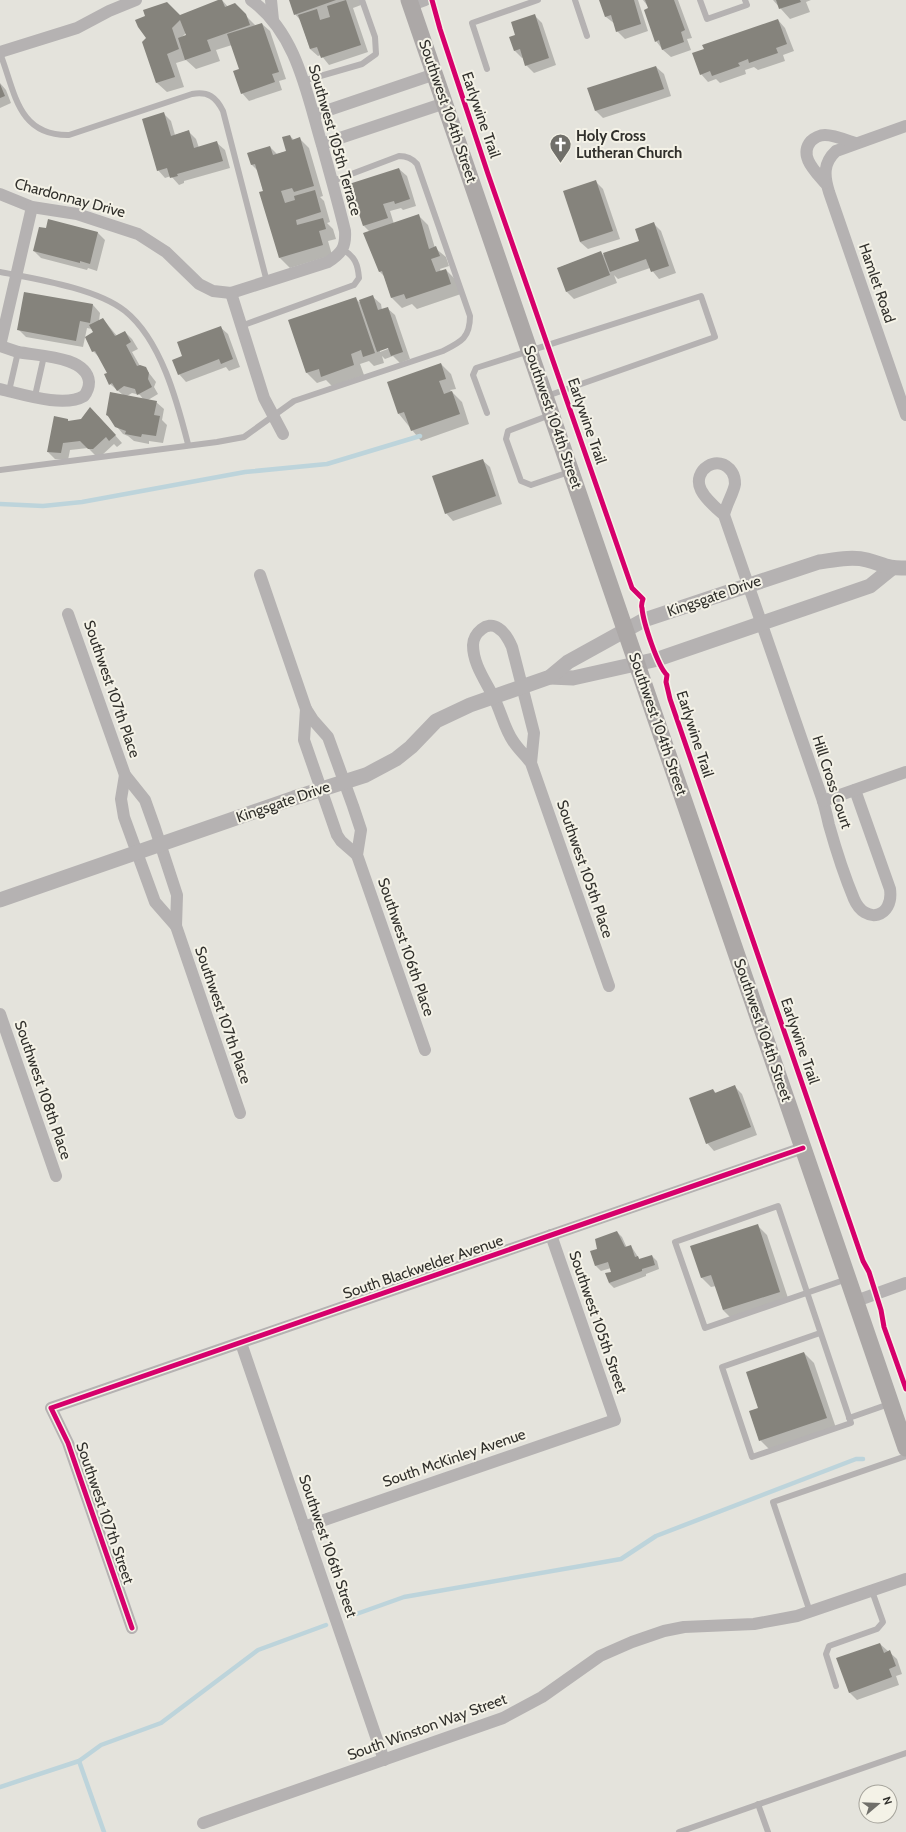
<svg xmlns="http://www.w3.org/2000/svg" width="906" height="1832" viewBox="0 0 906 1832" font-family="Cabin,sans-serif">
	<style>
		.shadow { fill: #0003; fill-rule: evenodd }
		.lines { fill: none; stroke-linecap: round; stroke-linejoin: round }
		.stream { stroke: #bdd4db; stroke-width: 4.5 }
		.building { fill: #85837c }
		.service { stroke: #b5b2b2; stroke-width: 6 }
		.minor { stroke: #b5b2b2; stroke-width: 12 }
		.tertiary { stroke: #b5b2b2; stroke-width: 15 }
		.secondary { stroke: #aca8a7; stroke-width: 17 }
		.cycleway-casing { stroke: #f4f2e7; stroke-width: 8 }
		.cycleway { stroke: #d6006c; stroke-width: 5 }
		.labels { text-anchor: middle; stroke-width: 4; stroke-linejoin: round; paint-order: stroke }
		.street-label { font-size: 15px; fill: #31302c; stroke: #f4f2e7 }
		.poi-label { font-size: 15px; font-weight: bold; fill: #31302c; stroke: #f4f2e7; text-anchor: start }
	</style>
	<rect width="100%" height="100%" fill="#e4e3dc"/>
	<g class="shadow">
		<path d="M222 0 228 7 235 5 256 26 262 24 270 31 286 79 279 81 282 90 249 101 242 93 240 70 232 45 216 50 220 61 196 69 186 60 176 63 184 87 167 92 157 83 143 42 180 16ZM186 33 188 36 181 38Z"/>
		<polygon points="290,0 360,0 361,5 353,8 368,52 329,65 321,55 318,56 310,49 301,21 295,14"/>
		<polygon points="600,0 638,0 648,31 625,39 617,31 615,24 606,17"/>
		<polygon points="643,0 678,0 692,38 687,39 691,50 671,57 663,50 656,41 650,9"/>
		<polygon points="773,0 811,0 806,2 810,12 790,19"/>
		<polygon points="534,15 542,23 556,65 534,73 526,65 524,57 522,58 514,50 516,36"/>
		<polygon points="778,20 785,28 794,51 783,55 785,61 758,70 754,67 745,70 746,74 720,83 716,79 708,82 701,74"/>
		<polygon points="656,67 664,74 671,96 603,118 596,111 589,89"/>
		<polygon points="0,83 6,90 11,103 0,108"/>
		<polygon points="163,113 171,121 175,135 188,131 196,139 199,148 217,143 225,150 230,168 184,181 184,183 179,185 171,176 165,178 158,170"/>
		<polygon points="290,136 294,140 299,138 309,148 323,196 320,197 324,201 330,222 327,223 333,229 336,239 328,241 332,255 290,268 280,258 258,171 252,165 248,153 270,147 277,154 287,151"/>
		<polygon points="399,169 407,176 416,206 403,210 401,208 390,211 394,224 418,215 428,225 435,248 446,257 449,266 440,269 441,272 446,270 456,280 461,294 417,309 412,304 402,308 392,298 385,277 380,272 365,234 370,232 364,226"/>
		<polygon points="596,182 603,189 620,239 588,249 580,242"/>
		<polygon points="49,220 98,233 105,240 97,271 88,268 87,270 41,258 34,251 47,230"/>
		<polygon points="653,223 661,231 676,273 659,279 650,268 618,279 614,275 617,283 574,299 567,292 558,268 601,252 603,255 641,241"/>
		<path d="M373 297 381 304 382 310 387 308 395 315 410 359 400 363 393 356 385 359 382 356 384 363 374 366 369 361 360 364 364 375 332 386 326 380 317 383 307 373 289 321 355 298 359 302ZM393 345V347L380 352V350Z"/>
		<path d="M93 305 100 313 99 321 103 319 117 336 125 332 132 339 138 349 132 352 140 366 145 368 156 382 154 387 158 394 148 400 156 402 164 409 162 420 167 425 163 443 149 441V444L134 441 128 436 123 434 107 415 123 395 110 384 108 373 100 358 93 351 94 333 92 329 87 328 83 347 26 337 18 329ZM132 393 140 395 143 399 127 396Z"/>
		<polygon points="220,327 228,334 240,367 229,371 226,367 186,382 179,374 184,357"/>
		<polygon points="441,364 451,374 456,389 450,390 462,402 469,424 421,441 399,414"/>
		<polygon points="98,416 122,443 117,447 114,444 101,456 96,456 88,448 70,450 68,460 55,459 48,452 68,420 69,422"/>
		<polygon points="482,460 490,467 502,504 453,521 446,513"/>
		<polygon points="734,1086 742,1094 757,1135 714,1151 707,1143 713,1090 716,1093"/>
		<polygon points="757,1225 767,1235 789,1301 733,1320 723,1310 716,1286 711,1287 701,1277"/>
		<polygon points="617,1232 622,1237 627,1248 631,1246 640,1260 652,1256 657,1261 659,1269 646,1274 646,1276 614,1288 609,1283 612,1272 611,1268 601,1271 596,1266 599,1250"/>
		<polygon points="804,1353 814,1363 836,1428 770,1450 760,1440 759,1409"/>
		<polygon points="880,1644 897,1659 902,1674 896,1676 899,1685 857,1700 849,1692"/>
	</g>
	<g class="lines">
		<g class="stream">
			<polyline points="0,504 43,506 82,502 245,472 327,464 420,436"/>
			<polyline points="348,1617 404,1597 621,1559 656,1536 856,1459 863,1459"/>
			<polyline points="79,1761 101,1745 161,1723 258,1650 326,1625"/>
			<polyline points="0,1787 79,1761 104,1832"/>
		</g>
	</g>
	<g class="building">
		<polygon points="218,0 222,0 225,7 235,3 246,14 250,25 207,40 211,51 185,60 178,38 186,35 180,20 172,28 179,49 167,54 175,77 156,83 142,42 146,38 138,27 135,20 145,16 143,10 167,2 180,15"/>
		<polygon points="289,0 336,0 294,15"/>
		<polygon points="346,0 361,45 321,58 317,47 310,49 298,15 317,9 320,20 330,17 327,6"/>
		<polygon points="599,0 634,0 641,24 616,32 611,15 605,17"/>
		<polygon points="645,0 674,0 685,30 681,32 684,42 662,50 659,40 655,42 644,10 648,8"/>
		<polygon points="776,0 800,0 801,2 779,9"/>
		<polygon points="535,14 549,58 525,66 520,49 514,51 509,37 515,35 511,22"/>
		<polygon points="778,19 787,44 776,48 778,53 749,63 748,59 738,63 740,66 712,76 710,71 700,75 692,53 704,49 702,45"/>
		<polygon points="262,23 279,72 272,74 275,82 241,94 233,71 239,69 227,34"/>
		<polygon points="656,66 664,89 595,111 587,88"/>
		<polygon points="0,84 5,96 0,98"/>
		<polygon points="164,112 171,136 189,130 194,148 217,141 223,161 177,174 178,176 170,178 167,168 157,171 142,119"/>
		<polygon points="290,135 292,140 300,137 314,186 294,192 292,188 281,191 285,203 295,200 294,196 315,190 321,212 296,220 297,225 323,218 326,229 319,231 323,245 279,258 259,192 263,191 255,164 251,165 247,153 270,146 273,155 286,151 282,137"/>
		<polygon points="399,168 410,199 395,204 394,201 383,204 388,218 363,226 349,184"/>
		<polygon points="596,180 613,231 580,242 563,191"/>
		<polygon points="419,214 429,249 436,246 440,256 431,259 436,272 446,269 451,284 406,299 404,294 391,298 382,271 379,272 363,233"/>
		<polygon points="48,219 98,232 90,264 80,261 80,263 33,251 39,227 46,228"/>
		<polygon points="654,222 669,266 651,272 646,259 610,272 603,253 639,241 635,229"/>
		<polygon points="601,251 610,275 566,292 557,268"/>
		<polygon points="24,292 93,304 90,323 80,321 76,341 17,330"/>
		<polygon points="373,295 378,310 388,307 403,352 391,356 388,348 377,352 359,300"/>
		<polygon points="356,297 375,353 363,357 361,350 351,354 354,365 321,377 319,369 306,373 288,320"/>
		<polygon points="103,318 115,336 125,331 131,342 126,345 137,366 140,365 146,367 149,373 148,379 152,387 137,395 135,389 124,386 117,391 112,383 109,385 104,374 107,373 95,351 92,352 85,337 93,332 89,325"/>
		<polygon points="221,326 233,359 221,364 219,359 178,375 172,360 182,356 177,342"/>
		<polygon points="441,363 446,379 439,381 444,394 452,391 460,414 411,431 404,412 398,414 387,382"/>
		<polygon points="110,392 157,401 154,415 160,416 156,436 142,434 141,437 125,434 126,431 115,427 108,416 106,415"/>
		<polygon points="90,407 116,435 109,441 106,437 93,449 88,449 80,441 63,443 61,453 47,452 54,416 68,419 68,421 81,419"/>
		<polygon points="483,459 496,496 445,514 432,476"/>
		<polygon points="735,1085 751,1127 706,1144 689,1098 713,1089 715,1093"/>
		<polygon points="758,1224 780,1292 723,1310 711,1275 701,1278 690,1246"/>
		<polygon points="617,1231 625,1247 631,1245 635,1257 638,1256 639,1259 652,1255 655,1265 642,1269 642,1271 609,1283 605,1273 611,1272 608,1262 595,1266 590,1251 597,1249 595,1239"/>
		<polygon points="804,1352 827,1418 759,1441 749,1411 758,1408 746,1372"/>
		<polygon points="880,1643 884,1653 890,1650 896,1666 889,1669 892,1677 849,1693 836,1658"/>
	</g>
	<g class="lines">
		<g class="service">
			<polyline points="575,0 587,36"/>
			<polyline points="700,0 707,19 747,5 745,0"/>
			<path d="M0 53C15 91 17 136 69 135L192 94C208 91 216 97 223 111L267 282"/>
			<polyline points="487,69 472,23 538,0"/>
			<polyline points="303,81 362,64 376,54 375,37 362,0"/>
			<path d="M0 272C36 279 96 288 125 311 161 340 177 401 188 444"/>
			<path d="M241 326 354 285 359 278C358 265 355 256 343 250"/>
			<polyline points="9,391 18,352"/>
			<polyline points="35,396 44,356"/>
			<polyline points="487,413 473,375 476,368 701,296 715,337 547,396"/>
			<polyline points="550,415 508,431 506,439 521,481 531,485 569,472"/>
			<path d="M0 470 217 442 244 437 294 401 443 351C461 342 470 338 470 316L417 164C412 158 407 156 399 156L333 181"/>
			<polyline points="820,1333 722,1367 752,1457 851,1423 778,1206 675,1242 705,1328 847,1279"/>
			<polyline points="849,1418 889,1404"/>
			<polyline points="810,1612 773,1502 906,1456"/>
			<polyline points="836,1686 826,1654 829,1646 877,1629 883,1622 872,1591"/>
			<polyline points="758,1804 768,1832"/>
			<polyline points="679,1832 906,1753"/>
		</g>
		<g class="minor">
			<polyline points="271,0 273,20"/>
			<polyline points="411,5 425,0"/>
			<polyline points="0,52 77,28 109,11 136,0"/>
			<polyline points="314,115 435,74"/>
			<path d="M906 126 836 151C823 163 824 176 829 192L906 415"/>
			<polyline points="322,144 445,103"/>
			<path d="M825 183C816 172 798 156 811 141 814 138 820 135 825 135 834 135 846 140 855 143"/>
			<path d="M0 194 32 207 77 214 138 234 166 252 199 284 213 291 231 293 328 262C342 253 346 247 345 231 338 202 330 174 322 145 307 95 297 33 251 0"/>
			<polyline points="231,293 264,398 283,434"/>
			<path d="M0 346C6 348 12 350 18 352 38 356 87 356 89 382 89 387 88 391 84 396 64 408 22 394 0 389"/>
			<polyline points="0,346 32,207"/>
			<path d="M724 515C726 505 734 492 735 484 735 480 734 475 732 472 719 452 691 470 701 490 706 500 716 508 724 515 757 610 790 704 822 798 825 807 827 816 829 825 836 850 844 875 854 899 865 925 894 918 890 889L855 790"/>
			<polyline points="260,575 306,709 313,720 328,737 353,806 361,830 357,855 425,1050"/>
			<polyline points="68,614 125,775 145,800 155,828 177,895 176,926 240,1113"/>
			<polyline points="306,709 304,740 337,835 341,841 357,855"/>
			<path d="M531 763 534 733 512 647C509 640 505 632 498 628 487 620 473 634 473 645 473 664 485 680 493 696 501 711 504 728 513 741 518 749 525 755 531 763L609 986"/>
			<polyline points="125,775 121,799 124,817 155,902 176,926"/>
			<polyline points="823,801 906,772"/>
			<polyline points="0,1014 56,1176"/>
			<polyline points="856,1301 906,1283"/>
			<polyline points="241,1343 384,1760"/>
			<polyline points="304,1527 615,1420 551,1235"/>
			<polyline points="132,1628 68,1443 51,1408 803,1148"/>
			<polyline points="203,1823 503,1718 542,1697 600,1656 632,1642 664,1631 684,1627 754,1624 797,1616 906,1579"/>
		</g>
		<g class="tertiary">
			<polyline points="550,677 573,678 658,659 870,586 891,569"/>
			<path d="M0 900 294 798 366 775 396 759 411 747 436 721 470 705 550 677 568 662 644 620 819 562C834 560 852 556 867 560 883 564 887 569 906 568"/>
		</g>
		<polyline class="secondary" points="409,0 906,1448"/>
		<defs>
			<g id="cycleway">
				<path d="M432 0 440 29 488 174 632 588 643 599C642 602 641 606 642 608 643 622 658 667 667 675L666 682 670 699 863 1261 869 1272 881 1310 884 1327 906 1389"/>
				<polyline points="132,1628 68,1443 51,1408 803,1148"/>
			</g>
		</defs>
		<use href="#cycleway" class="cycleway-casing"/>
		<use href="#cycleway" class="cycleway"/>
	</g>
	<defs>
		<symbol id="church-pin" viewBox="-11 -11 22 30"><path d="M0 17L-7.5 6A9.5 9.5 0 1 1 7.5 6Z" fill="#706f6a" stroke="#f4f2e7"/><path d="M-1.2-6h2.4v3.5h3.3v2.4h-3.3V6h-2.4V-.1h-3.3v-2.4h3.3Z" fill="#fff"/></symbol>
	</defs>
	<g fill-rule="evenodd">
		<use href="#church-pin" x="548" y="132" width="25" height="34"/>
	</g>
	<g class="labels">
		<g class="street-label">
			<text transform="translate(448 111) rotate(71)" y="5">Southwest 104th Street</text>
			<text transform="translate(481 115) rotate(71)" y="5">Earlywine Trail</text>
			<text transform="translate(335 140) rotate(74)" y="5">Southwest 105th Terrace</text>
			<text transform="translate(70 198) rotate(15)" y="5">Chardonnay Drive</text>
			<text transform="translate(877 283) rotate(71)" y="5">Hamlet Road</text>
			<text transform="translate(553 417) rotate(71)" y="5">Southwest 104th Street</text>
			<text transform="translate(587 421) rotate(71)" y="5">Earlywine Trail</text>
			<text transform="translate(714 596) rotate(-19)" y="5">Kingsgate Drive</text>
			<text transform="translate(112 689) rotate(71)" y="5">Southwest 107th Place</text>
			<text transform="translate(658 724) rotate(71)" y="5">Southwest 104th Street</text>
			<text transform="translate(695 734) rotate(72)" y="5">Earlywine Trail</text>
			<text transform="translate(832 782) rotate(72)" y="5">Hill Cross Court</text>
			<text transform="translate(283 802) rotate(-19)" y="5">Kingsgate Drive</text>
			<text transform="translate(585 869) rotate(71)" y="5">Southwest 105th Place</text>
			<text transform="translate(406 947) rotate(71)" y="5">Southwest 106th Place</text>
			<text transform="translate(223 1015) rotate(71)" y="5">Southwest 107th Place</text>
			<text transform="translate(763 1030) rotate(71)" y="5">Southwest 104th Street</text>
			<text transform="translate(800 1041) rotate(71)" y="5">Earlywine Trail</text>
			<text transform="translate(43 1090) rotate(71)" y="5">Southwest 108th Place</text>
			<text transform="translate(423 1267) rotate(-19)" y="5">South Blackwelder Avenue</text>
			<text transform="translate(598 1322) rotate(71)" y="5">Southwest 105th Street</text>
			<text transform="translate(454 1458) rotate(-19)" y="5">South McKinley Avenue</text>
			<text transform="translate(105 1513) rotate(71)" y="5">Southwest 107th Street</text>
			<text transform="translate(328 1546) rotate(71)" y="5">Southwest 106th Street</text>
			<text transform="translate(427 1727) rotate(-20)" y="5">South Winston Way Street</text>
		</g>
		<g class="poi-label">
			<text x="576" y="141">Holy Cross<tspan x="576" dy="17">Lutheran Church</tspan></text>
		</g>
	</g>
	<g transform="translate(878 1804) rotate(71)"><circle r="19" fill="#f4f2e7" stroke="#a6a49c"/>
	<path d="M0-3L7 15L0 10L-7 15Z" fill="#706f6a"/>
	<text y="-6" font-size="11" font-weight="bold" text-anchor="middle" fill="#31302c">N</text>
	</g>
</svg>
